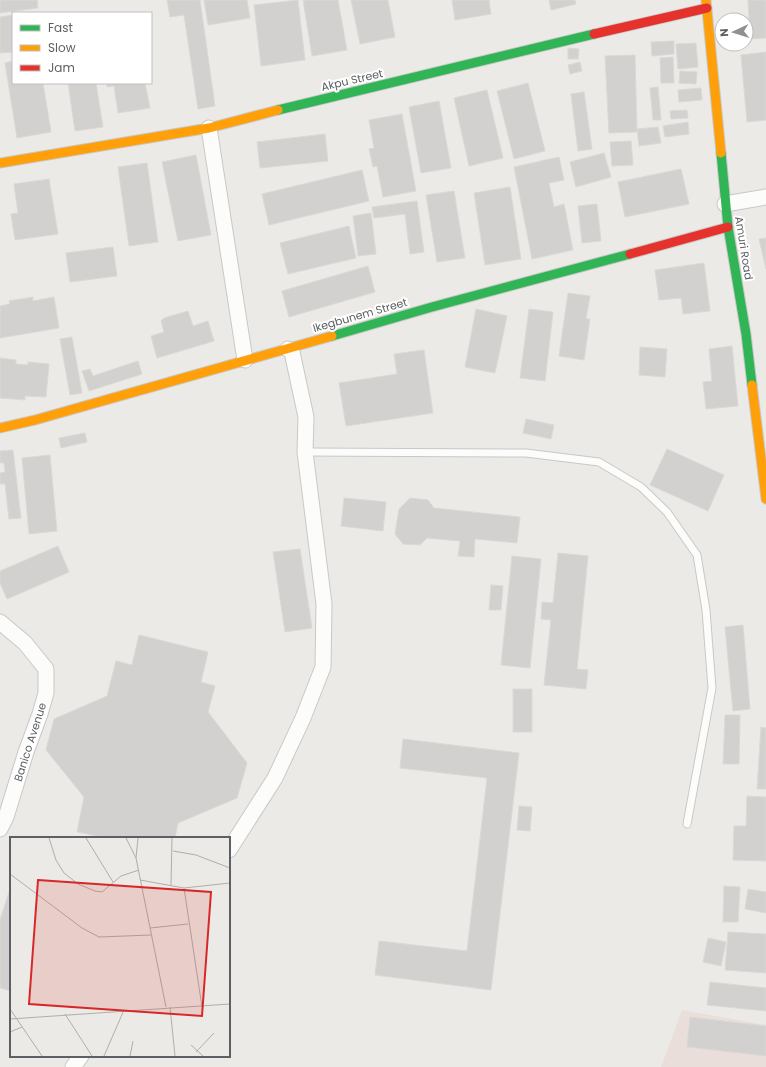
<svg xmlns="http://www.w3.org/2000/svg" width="766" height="1067" viewBox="0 0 766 1067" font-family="Poppins,sans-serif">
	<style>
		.medical { fill: #eadedb }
		.building { fill: #d2d1cf; stroke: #dad9d6 }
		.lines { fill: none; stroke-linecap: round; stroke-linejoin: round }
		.lane-casing { stroke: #c8c8c8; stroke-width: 9 }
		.street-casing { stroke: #c8c8c8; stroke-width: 17 }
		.fast-casing { stroke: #c8c8c7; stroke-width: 11 }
		.slow-casing { stroke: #c8c8c7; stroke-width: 11 }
		.jam-casing { stroke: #c8c8c7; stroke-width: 11 }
		.lane { stroke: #fcfcfb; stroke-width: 7 }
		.street { stroke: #fcfcfb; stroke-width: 15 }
		.fast { stroke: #30b455; stroke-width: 9 }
		.slow { stroke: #ff9f0a; stroke-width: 9 }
		.jam { stroke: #e5322d; stroke-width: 9 }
		.labels { text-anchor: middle; stroke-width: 4; stroke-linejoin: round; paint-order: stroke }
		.street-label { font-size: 11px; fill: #5c5f63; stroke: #fff }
		.inset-road { fill: none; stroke: #aeaeae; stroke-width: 1 }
		.view { fill: #d62828; fill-opacity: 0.15; stroke: #d62828; stroke-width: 2 }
		.inset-edge { fill: none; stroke: #5c5f63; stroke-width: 2 }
	</style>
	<rect width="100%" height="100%" fill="#ebeae6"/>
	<polygon class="medical" points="682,1010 766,1025 766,1067 661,1067"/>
	<g class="building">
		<polygon points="0,0 37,0 38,8 0,13"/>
		<polygon points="167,0 200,0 215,106 198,109 184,15 170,17"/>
		<polygon points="204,0 247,0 250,18 208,25"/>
		<polygon points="298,0 305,60 261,66 254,5"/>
		<polygon points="303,0 338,0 347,50 312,56"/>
		<polygon points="351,0 388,0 395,37 360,44"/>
		<polygon points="452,0 489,0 491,14 455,20"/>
		<polygon points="549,0 575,0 576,4 551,10"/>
		<polygon points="748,0 766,0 766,38 750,39"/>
		<polygon points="13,15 13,52 0,53 0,17"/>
		<polygon points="674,41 674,54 652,56 651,42"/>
		<polygon points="696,43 698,67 678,69 676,44"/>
		<polygon points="568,48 579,49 578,59 568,59"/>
		<polygon points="766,52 766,120 747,122 741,55"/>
		<polygon points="635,55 637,132 609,133 605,56"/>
		<polygon points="673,57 674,83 661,83 660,58"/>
		<polygon points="13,61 13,83 43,83 51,132 17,138 5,63"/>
		<polygon points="580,62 582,71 570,74 568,65"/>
		<polygon points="680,71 697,72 696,84 679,83"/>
		<polygon points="68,83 96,83 103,127 75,131"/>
		<polygon points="107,83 145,83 150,108 118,113 114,86 107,87"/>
		<polygon points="528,83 545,151 514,159 497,91"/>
		<polygon points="658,87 661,120 653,120 650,88"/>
		<polygon points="701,88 702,100 679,102 678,90"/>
		<polygon points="487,90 503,158 469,166 454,98"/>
		<polygon points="584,92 592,149 578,151 571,94"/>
		<polygon points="439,101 451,168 421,173 409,107"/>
		<polygon points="687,110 688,118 671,119 670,111"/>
		<polygon points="402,114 416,191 383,197 377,166 373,167 369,149 374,148 369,120"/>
		<polygon points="688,122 689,134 665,137 663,126"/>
		<polygon points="658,127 661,143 639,146 637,129"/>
		<polygon points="325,134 328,161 260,168 257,142"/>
		<polygon points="631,141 633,165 612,166 610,142"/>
		<polygon points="604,153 611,177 576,187 570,162"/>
		<polygon points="196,155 211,235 178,241 162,162"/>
		<polygon points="559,157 564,180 549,183 554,207 564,204 573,250 532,259 514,167"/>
		<polygon points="147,163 158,242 129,246 118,167"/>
		<polygon points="681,169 689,204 625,217 618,182"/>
		<polygon points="362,170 369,201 269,225 262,194"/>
		<polygon points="49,179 58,234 15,240 11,214 18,213 14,184"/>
		<polygon points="510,187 521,259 485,265 474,193"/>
		<polygon points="454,191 465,258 437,262 426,195"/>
		<polygon points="417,201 424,252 410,254 405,214 374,218 372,207"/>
		<polygon points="597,204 601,241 582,243 578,206"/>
		<polygon points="371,213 376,254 358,256 353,216"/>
		<polygon points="349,226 356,258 288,274 280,243"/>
		<polygon points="766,238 766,269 759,239"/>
		<polygon points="113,247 117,276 70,282 66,253"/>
		<polygon points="704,263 710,311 683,314 681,298 659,300 655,270"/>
		<polygon points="368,266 375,292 289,317 282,291"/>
		<polygon points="568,293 590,296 586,319 590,319 584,360 559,356"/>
		<polygon points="33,297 33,301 54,297 59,328 0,338 0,306 10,304 9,301"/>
		<polygon points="476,309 507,316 495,373 465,367"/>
		<polygon points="529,309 553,312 545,381 520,378"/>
		<polygon points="188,311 193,326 208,321 214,341 157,358 151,336 164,332 161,321 164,318"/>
		<polygon points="72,337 82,393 70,395 60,339"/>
		<polygon points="732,346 738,406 706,409 703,382 712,381 709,349"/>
		<polygon points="640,347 667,349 665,377 639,375"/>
		<polygon points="424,350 433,413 346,426 339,383 397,374 394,354"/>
		<polygon points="0,358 16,360 16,364 28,365 28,362 49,364 46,397 25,396 25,400 0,398"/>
		<polygon points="138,361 142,374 89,391 82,371 90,369 93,376"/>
		<polygon points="526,419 554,425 551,439 523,433"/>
		<polygon points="85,433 87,442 61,448 59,438"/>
		<polygon points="667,449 724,475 708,511 650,485"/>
		<polygon points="13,450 21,518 9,519 5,484 0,484 0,473 5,472 4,463 0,463 0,451"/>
		<polygon points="50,455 57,531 29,534 22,458"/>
		<polygon points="344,498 386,502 383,531 341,526"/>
		<polygon points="410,498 428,500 434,508 520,517 517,543 475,539 474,557 458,556 460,541 427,538 420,545 403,544 395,534 399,509"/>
		<polygon points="58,546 69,572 7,599 0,583 0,571"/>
		<polygon points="300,549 312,628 285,632 273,552"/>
		<polygon points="558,553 588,556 577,669 588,670 586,689 544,685 551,620 541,619 542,602 553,603"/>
		<polygon points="512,556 541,559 530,668 501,665"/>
		<polygon points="491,585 503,586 501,610 489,610"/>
		<polygon points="743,625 750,709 733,711 725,627"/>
		<polygon points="139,635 208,652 201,682 215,686 208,712 247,763 237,798 178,823 175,838 108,838 77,832 84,797 46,750 54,719 107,696 116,661 132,665"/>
		<rect x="513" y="689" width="19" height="43"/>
		<polygon points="725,715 740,715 739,764 723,764"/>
		<polygon points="761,727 766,728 766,789 757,789"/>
		<polygon points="403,739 519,753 491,990 375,975 379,941 467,951 487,778 400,768"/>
		<polygon points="747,796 766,797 766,861 733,860 734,826 746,826"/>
		<polygon points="519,806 532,807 530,831 517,830"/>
		<polygon points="11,886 11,991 0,988 0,920"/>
		<polygon points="724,886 740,887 738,922 723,922"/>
		<polygon points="748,889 766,892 766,913 745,909"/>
		<polygon points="728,932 766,934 766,973 725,970"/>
		<polygon points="708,938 726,942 721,966 703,962"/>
		<polygon points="710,982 766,988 766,1011 707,1005"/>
		<polygon points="690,1017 766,1026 766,1056 687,1047"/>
	</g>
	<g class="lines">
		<defs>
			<polyline id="lane" points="305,452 526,453 599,462 641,487 667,512 697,555 706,610 712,688 687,824"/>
			<g id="street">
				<polyline points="209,128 245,360"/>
				<polyline points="725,204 766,197"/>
				<polyline points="0,622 25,643 46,669 46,693 40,714 26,752 6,817 0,829"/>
				<polyline points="229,850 275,778 303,718 323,667 324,604 305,452 306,417 292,352 288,349"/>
				<polyline points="73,1067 81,1056"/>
			</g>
			<g id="fast">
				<polyline points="278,110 594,34"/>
				<polyline points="721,153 728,227 746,334 752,385"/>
				<polyline points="332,336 432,307 630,254"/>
			</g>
			<g id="slow">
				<polyline points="706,0 721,153"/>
				<polyline points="0,163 209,128 278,110"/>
				<polyline points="752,385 766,499"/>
				<polyline points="0,428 35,420 332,336"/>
			</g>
			<g id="jam">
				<polyline points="594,34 707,8"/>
				<polyline points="630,254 728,227"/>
			</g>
		</defs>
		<use href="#lane" class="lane-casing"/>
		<use href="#street" class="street-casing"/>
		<use href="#fast" class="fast-casing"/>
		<use href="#slow" class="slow-casing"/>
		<use href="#jam" class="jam-casing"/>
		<use href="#lane" class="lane"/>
		<use href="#street" class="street"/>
		<use href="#fast" class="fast"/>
		<use href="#slow" class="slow"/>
		<use href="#jam" class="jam"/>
	</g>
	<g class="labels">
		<g class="street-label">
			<text transform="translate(352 80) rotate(-13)" y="4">Akpu Street</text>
			<text transform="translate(744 248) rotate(81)" y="4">Amuri Road</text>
			<text transform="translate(360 315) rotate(-16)" y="4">Ikegbunem Street</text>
			<text transform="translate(30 742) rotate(-72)" y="4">Banico Avenue</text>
		</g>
	</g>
	<g transform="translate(10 837)">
		<rect width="220" height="220" fill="#ebeae6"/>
		<path class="inset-road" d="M39 1 46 23 54 36 68 47 85 54 92 55 111 39 129 33M76 1 103 45M116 1 126 21M128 1 126 21 156 170M163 14 186 18 220 31M0 37 72 91 89 100 141 98M130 43 174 51 220 46M161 48 162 1M174 51 192 170M140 91 178 87M160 170 165 219M0 172 32 219M55 177 82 219M0 182 220 167M0 195 12 190M181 208 193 219M186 215 204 196M94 219 114 173M120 219 123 204"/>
		<path class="view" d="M28 43 201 55 192 179 19 167Z"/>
		<rect width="220" height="220" class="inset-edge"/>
	</g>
	<rect x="12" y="12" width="140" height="72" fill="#ffffff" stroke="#bebfc1"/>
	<rect x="20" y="25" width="20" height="6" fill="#30b455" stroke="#bebfc1"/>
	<text x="48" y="32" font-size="12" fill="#5c5f63">Fast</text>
	<rect x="20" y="45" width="20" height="6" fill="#ff9f0a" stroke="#bebfc1"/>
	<text x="48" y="52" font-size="12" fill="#5c5f63">Slow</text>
	<rect x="20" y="65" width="20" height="6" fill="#e5322d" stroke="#bebfc1"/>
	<text x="48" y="72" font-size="12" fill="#5c5f63">Jam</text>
	<g transform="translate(734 32) rotate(266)"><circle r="19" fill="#ffffff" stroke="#bebfc1"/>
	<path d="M0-3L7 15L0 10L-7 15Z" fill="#8e9091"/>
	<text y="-6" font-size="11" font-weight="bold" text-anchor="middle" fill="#5c5f63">N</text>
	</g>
</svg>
